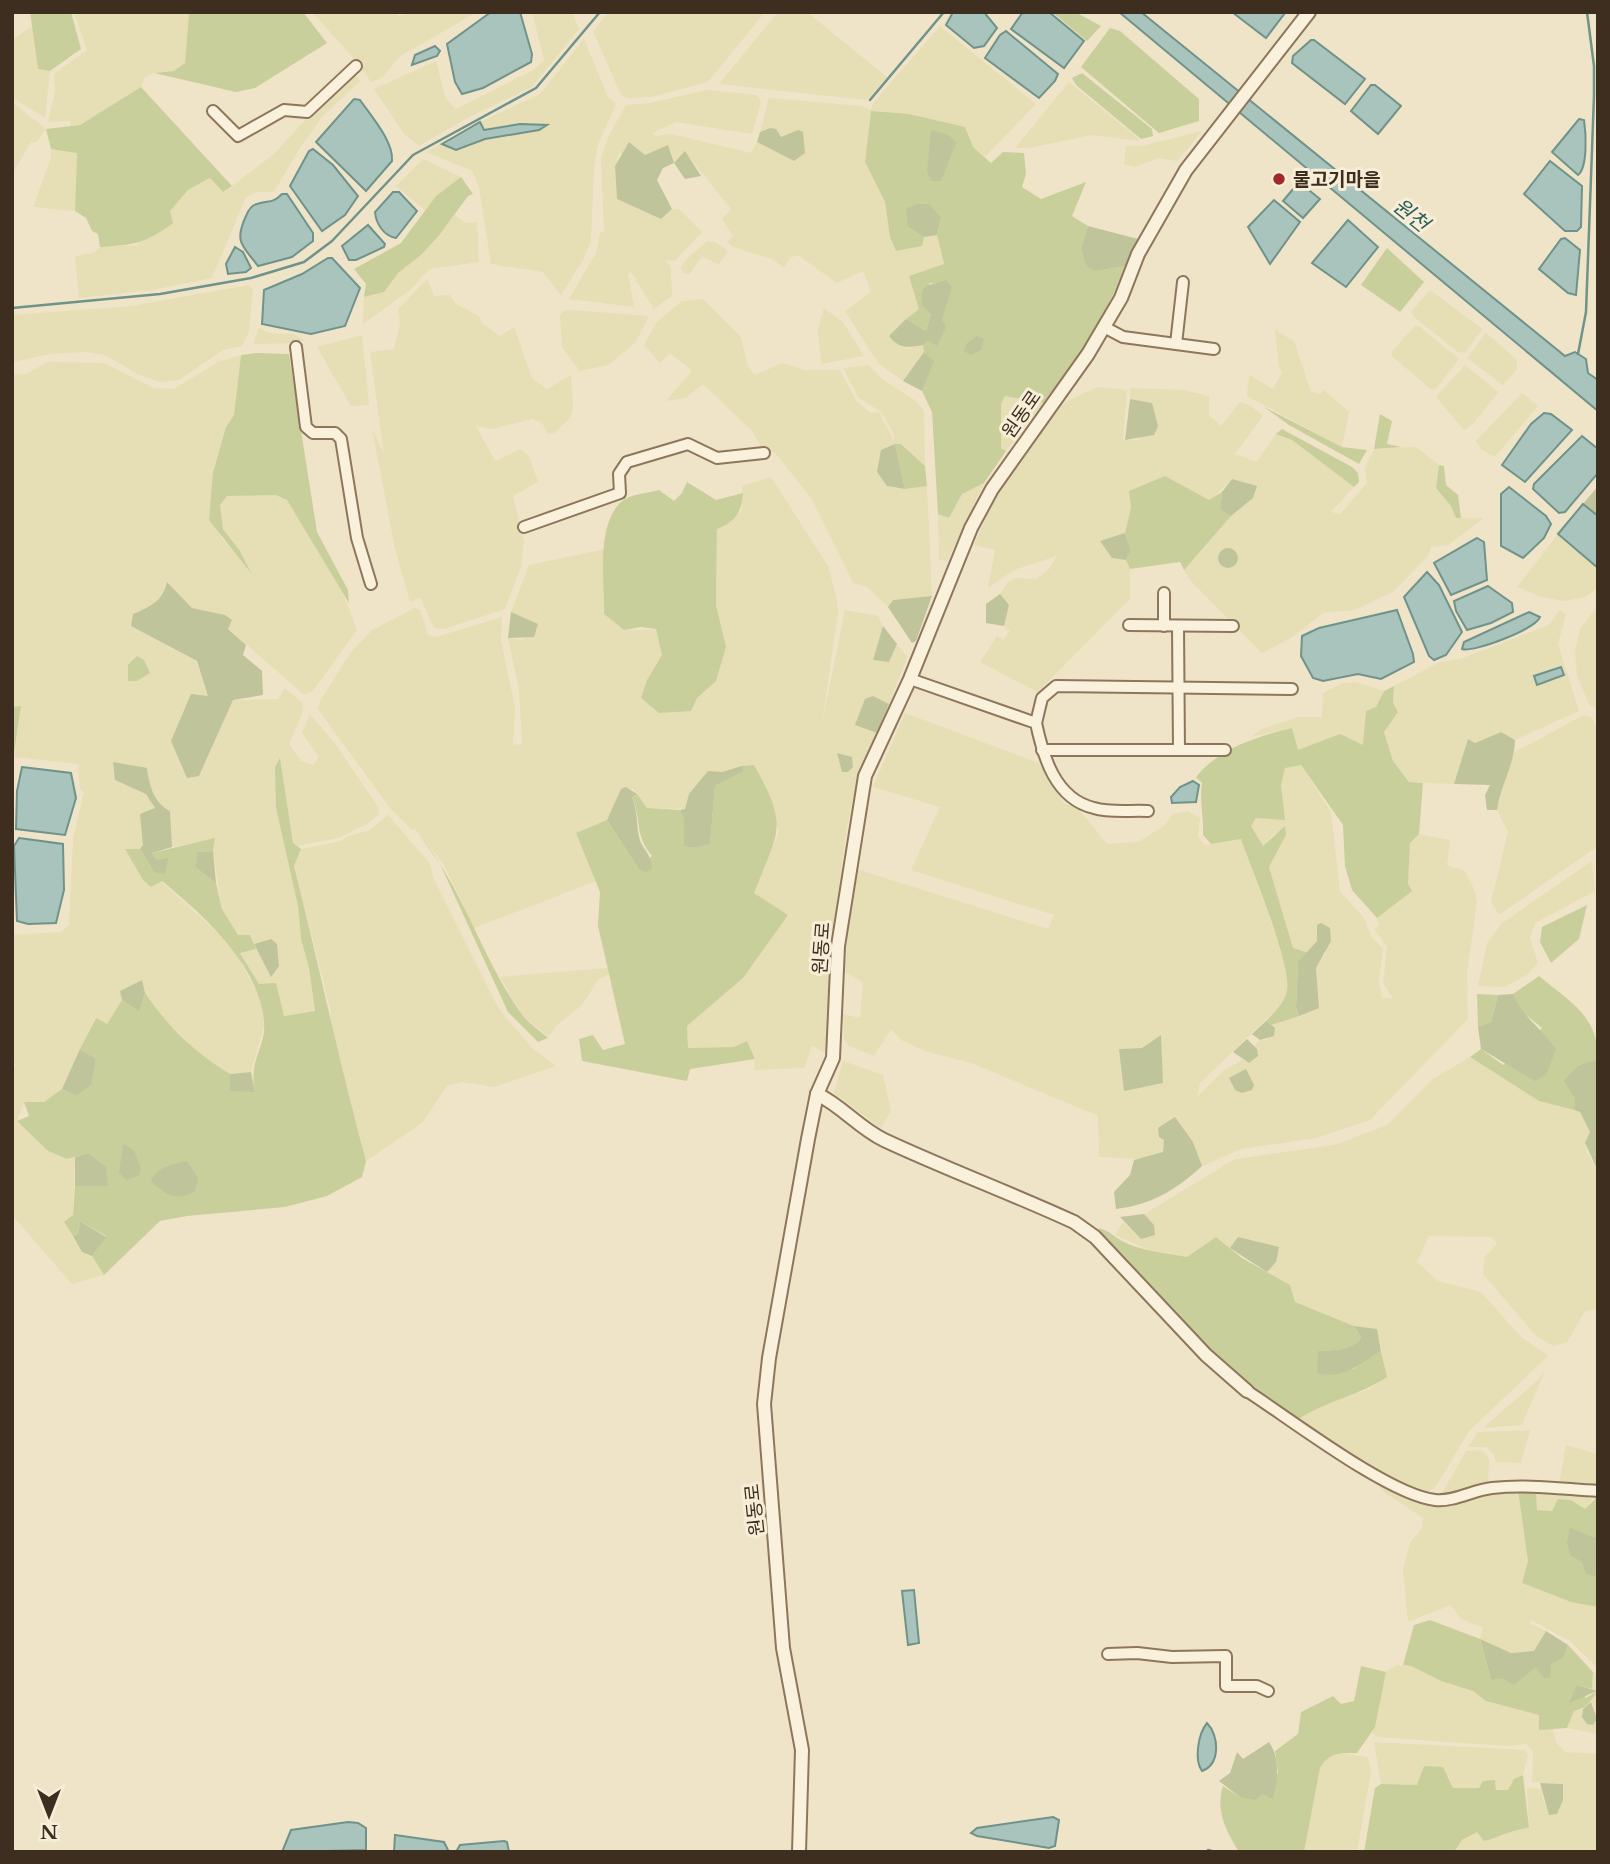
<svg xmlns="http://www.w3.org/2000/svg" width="1610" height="1864" viewBox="0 0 1610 1864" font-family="'Libre Baskerville','Noto Sans KR',serif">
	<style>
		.farmland { fill: #e6deb5; fill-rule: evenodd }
		.green { fill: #c9cf9b }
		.cemetery { fill: #bfc49a }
		.water { fill: #a9c4bc; stroke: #6f938a; stroke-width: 2 }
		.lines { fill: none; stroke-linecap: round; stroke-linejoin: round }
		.stream { stroke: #6f938a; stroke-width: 2.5 }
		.minor-casing { stroke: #8d765c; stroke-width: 14 }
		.tertiary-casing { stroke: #8d765c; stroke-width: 16 }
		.minor { stroke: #faf1dc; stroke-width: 10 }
		.tertiary { stroke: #faf1dc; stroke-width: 12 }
		.poi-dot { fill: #9e2a2b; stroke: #f7eed8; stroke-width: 2.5 }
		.labels { text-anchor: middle; stroke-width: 6; stroke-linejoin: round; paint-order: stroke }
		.poi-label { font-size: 19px; font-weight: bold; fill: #3d2e20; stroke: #f7eed8; text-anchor: start }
		.street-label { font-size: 19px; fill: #3d2e20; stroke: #f7eed8 }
		.water-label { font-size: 21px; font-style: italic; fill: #2f5d5a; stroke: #f7eed8 }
	</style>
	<rect width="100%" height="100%" fill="#f0e4c8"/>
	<g class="farmland">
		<polygon points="74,12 189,12 185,63 174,71 154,73 145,77 141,87 80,125 71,126 70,121 48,122 55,91 54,74 87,50"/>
		<polygon points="312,12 396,12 399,16 410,12 477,12 399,57 382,78 371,82 359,64"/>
		<polygon points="532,12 572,12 579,29 532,87 471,116 419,146 405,135 374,89 436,61 446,99 456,109 535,69 544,60"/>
		<polygon points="609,12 765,12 708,82 651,97 627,98 621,95 593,31"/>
		<polygon points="778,12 807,12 887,77 867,100 719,84"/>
		<polygon points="32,26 38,69 50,71 45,118 13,98 13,103 46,129 36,143 31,142 12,174 12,40"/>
		<polygon points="940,26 1036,104 985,157 973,147 871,111 865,162 885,202 890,237 896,251 921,246 924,237 937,235 944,265 919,309 906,319 906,349 923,345 924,352 903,381 878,363 845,311 871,292 863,271 837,283 798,255 790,258 784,268 772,259 733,247 727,242 733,236 722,219 731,209 685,152 674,163 645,155 619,154 615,166 617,199 661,219 672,209 679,209 702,232 675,261 665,260 671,267 672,296 654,309 631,272 628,274 634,307 569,299 596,253 600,233 604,231 601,158 608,137 626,105 650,103 707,90 757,95 761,102 752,134 676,122 653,133 655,136 671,134 751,153 757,142 794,161 798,130 781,137 770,128 760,132 769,98 862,106 871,110 873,103"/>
		<polygon points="584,39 608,97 616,104 598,144 594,167 591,241 584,258 561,295 543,272 491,264 479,187 472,171 426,152 451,137 443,144 456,150 485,139 538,130 546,126 520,124 484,131 480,122 540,94"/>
		<polygon points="355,74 360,81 323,116 298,151 274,192 257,192 246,197 212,278 153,290 79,298 75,256 93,253 100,247 137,245 188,190 211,178 224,192 274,154 308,117"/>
		<polygon points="1069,82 1138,138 1139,141 1092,135 1029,148 1015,148"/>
		<polygon points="1202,131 1177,161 1158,158 1135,167 1124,164 1126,146 1142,146"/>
		<polygon points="51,149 77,152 75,211 33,207 51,158"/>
		<polygon points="423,159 461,177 436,196 425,210 396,186"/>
		<polygon points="455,215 466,223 477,222 479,262 429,269 409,291 363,324 364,297 384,292 397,273 422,254"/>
		<polygon points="707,241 715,242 728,251 719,264 702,257 689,274 682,273 681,267 689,257"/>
		<polygon points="427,279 434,296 450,295 456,304 479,316 482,323 500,336 514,327 532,378 547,389 571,375 573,408 570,418 554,433 548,434 542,423 532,419 492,429 476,426 495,461 521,449 530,458 538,482 513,496 524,542 521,567 505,609 444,629 434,628 420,597 410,602 395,549 372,428 384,454 370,352 394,349 400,324 398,309"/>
		<polygon points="248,285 253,289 251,309 249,331 242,346 223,350 179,380 160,382 138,374 105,355 85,352 50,354 12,362 12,315 132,306"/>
		<polygon points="1430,290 1482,329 1465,353 1458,352 1413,316 1412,311"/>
		<polygon points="703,299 741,337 747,364 754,375 783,363 805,370 840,370 857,402 871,413 879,412 894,441 894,434 881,412 858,397 843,368 869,365 882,379 916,401 924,411 925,466 902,444 881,450 887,486 905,489 927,486 932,596 893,600 888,607 867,587 853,583 812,499 775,453 761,447 752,431 703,384 686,398 666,401 692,371 670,353 660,363 644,345 657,322 682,301"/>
		<polygon points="824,308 843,322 864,356 821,364 818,329"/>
		<polygon points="571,310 649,316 635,343 608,365 580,371 562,347 560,315 563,311"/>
		<polygon points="1415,326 1420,327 1459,359 1435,390 1429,388 1392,356 1392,351"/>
		<polygon points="259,328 270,333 294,334 304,340 296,343 253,344"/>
		<polygon points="1275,330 1294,341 1311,392 1320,394 1324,390 1349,412 1342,447 1247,396 1249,375 1273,389 1282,373 1279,367"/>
		<polygon points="1486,333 1517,360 1517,369 1503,385 1467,358"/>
		<polygon points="362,335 369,405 351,406 317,347"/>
		<polygon points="241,355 234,415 226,427 213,470 221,537 247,566 240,551 223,529 220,505 227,496 276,495 287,500 340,585 357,630 312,692 304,695 228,628 232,620 225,615 192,608 168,583 164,594 152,606 133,614 131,626 196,661 209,696 199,776 233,700 278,699 285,688 303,704 302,714 289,744 301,761 313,765 319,757 302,733 310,714 334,742 378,807 379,814 369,823 339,838 297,846 293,844 280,759 276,808 298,906 301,939 309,968 315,1011 283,1016 276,984 259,984 240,952 256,949 272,976 271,939 254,944 250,935 238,936 222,909 213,851 215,839 172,847 170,811 161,807 149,784 147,768 115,780 147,794 155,809 141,814 143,845 140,849 126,849 232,946 260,998 264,1026 251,1072 230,1074 202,1057 161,1016 145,993 142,980 120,991 122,1000 107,1024 95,1018 62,1089 44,1102 24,1102 17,1121 48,1151 67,1159 75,1157 73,1216 64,1222 82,1252 92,1256 104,1275 72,1284 12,1215 12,1071 16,1064 12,1061 12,935 61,932 69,925 73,839 84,792 80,789 78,764 14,757 21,706 12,707 12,375 26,374 48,362 104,363 153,388 174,389 218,362"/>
		<polygon points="1465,365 1498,392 1474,423 1464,430 1436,397"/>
		<polygon points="1098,387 1127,390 1123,440 1139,440 1152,403 1130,399 1130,388 1183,390 1209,396 1209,415 1221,426 1240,402 1251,406 1263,416 1235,454 1256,462 1276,434 1292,440 1354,487 1331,512 1340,514 1367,483 1365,468 1374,449 1416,447 1439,465 1436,488 1451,506 1456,518 1484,518 1448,545 1431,547 1428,556 1394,591 1355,610 1323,613 1291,638 1262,653 1191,581 1184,570 1231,516 1253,498 1246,485 1232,479 1209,501 1165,476 1130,494 1131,507 1125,533 1101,541 1112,558 1126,560 1130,569 1130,599 1038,692 980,662 997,636 1003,640 1010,631 1004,626 1009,605 1000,594 1007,583 1014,578 1036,579 1049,569 1057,556 1014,570 988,588 995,550 974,545 996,496 1049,419 1067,401"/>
		<polygon points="1522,393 1538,406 1495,457 1482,450 1476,441"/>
		<polygon points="1005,396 1043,403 1006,451 1001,448 1001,404"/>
		<polygon points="771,477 828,566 836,595 838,613 822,723 845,610 878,616 883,626 873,660 889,662 897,644 907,657 889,704 873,696 855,725 877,733 853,798 847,826 829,963 830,1019 826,1053 812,1046 804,1068 754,1070 755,1059 734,1047 688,1048 687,1026 743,978 754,893 779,832 754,765 722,772 689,794 685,809 647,808 633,789 621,789 607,820 577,833 596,881 472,929 462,902 442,862 415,829 411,829 389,807 318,709 320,701 350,653 372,630 415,608 420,610 428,635 436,637 502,617 501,641 515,707 513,745 522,744 519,690 508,638 523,640 538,624 511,612 529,565 605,549 604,614 624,630 656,629 662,655 647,680 697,698 716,681 726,647 716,605 717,528 742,510 742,486"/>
		<polygon points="984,483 947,561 939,560 938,514 949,518 962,494"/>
		<polygon points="1558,534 1598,568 1598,588 1585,597 1564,601 1540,597 1517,587"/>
		<polygon points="1560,610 1566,614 1558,644 1579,711 1515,740 1501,732 1475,743 1468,739 1454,784 1409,782 1393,761 1384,732 1398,712 1393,703 1394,686 1438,663 1463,658 1549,625"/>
		<polygon points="1594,611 1598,611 1598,710 1589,704 1577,676 1575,652 1580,629"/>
		<polygon points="1356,682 1384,691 1376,707 1366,711 1364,745 1297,751 1292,728 1251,737 1260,730 1297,717 1322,717 1323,693 1343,683"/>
		<path d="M905 713 1039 763 1064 804 1076 806 1107 844 1138 842 1165 825 1173 814 1188 811 1200 818 1198 836 1205 845 1241 839 1286 963 1288 989 1282 1004 1200 1083 1197 1097 1224 1070 1242 1060 1249 1063 1257 1049 1254 1046 1260 1040H1267L1275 1029 1271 1025 1319 1008 1316 968 1326 953 1317 941 1309 953 1293 948 1269 867 1286 835 1274 834 1263 846 1251 826 1256 818 1284 819 1281 785 1285 767 1301 765 1331 812 1340 891 1364 918 1371 936 1383 949 1379 981 1382 998H1393L1383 983 1387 947 1374 929 1379 926 1377 918 1403 896 1408 884 1410 843 1419 834 1450 840 1447 865 1465 871 1475 891 1477 902 1467 973 1468 1019 1370 1120 1316 1138 1241 1149 1202 1166 1193 1142 1164 1140 1163 1152 1143 1159 1099 1157 1098 1116 971 1063 928 1052 901 1040 891 1029 874 1056 849 1046 844 1039 843 1014 860 1018 863 982 843 971 856 869 1048 929 1054 915 911 870 940 807 873 787ZM1161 1036 1160 1051 1119 1049 1142 1048Z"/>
		<polygon points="1584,715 1592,718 1598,731 1598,846 1499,915 1491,902 1508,832 1497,810 1499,789 1515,752"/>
		<polygon points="388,815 429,862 434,879 499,1009 533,1049 556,1066 494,1087 461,1082 447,1086 422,1123 366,1161 335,1049 330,1008 294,865 301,849 341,841 346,837 370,830"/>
		<polygon points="1592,861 1595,891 1535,923 1530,938 1538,963 1527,975 1504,987 1478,986 1487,943 1502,923"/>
		<polygon points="608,968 609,974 598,980 582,1005 557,1025 548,1037 521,1014 500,977"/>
		<polygon points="1470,1057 1539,1101 1580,1112 1590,1132 1585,1143 1587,1153 1598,1171 1598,1309 1585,1311 1567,1342 1554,1346 1536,1336 1483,1274 1485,1257 1497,1243 1491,1237 1429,1236 1417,1262 1438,1281 1481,1292 1521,1337 1548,1356 1469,1431 1435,1488 1426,1492 1378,1471 1299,1419 1320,1404 1370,1389 1387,1377 1377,1329 1354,1326 1294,1302 1290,1285 1267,1272 1276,1262 1238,1237 1230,1248 1216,1237 1187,1257 1149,1250 1115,1235 1123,1222 1141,1239 1154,1225 1144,1214 1235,1159 1334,1145 1387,1125 1433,1079"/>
		<polygon points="843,1061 883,1075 891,1111 881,1128 834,1093"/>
		<polygon points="1546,1368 1522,1425 1483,1428 1539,1379"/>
		<polygon points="1530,1430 1521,1463 1496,1462 1494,1455 1486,1447 1468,1447 1478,1432"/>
		<polygon points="1566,1445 1598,1454 1598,1487 1559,1485"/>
		<polygon points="1482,1450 1489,1459 1488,1484 1441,1495 1466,1451"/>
		<polygon points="1383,1483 1421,1501 1518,1490 1528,1561 1522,1583 1571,1602 1598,1607 1598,1668 1570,1641 1531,1620 1529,1623 1546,1631 1534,1651 1511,1653 1480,1639 1483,1628 1461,1619 1451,1605 1408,1622 1403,1570 1410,1543 1422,1528 1423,1518 1384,1492 1379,1486"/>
		<polygon points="1547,1491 1595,1496 1585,1509 1571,1500 1558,1499 1553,1511 1537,1510 1536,1492"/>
		<polygon points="1397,1665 1411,1666 1441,1681 1473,1691 1486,1701 1540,1715 1553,1728 1556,1742 1565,1752 1598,1754 1598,1852 1454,1852 1462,1840 1477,1832 1501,1837 1511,1829 1529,1828 1527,1788 1541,1789 1544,1804 1563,1784 1532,1782 1533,1752 1527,1744 1507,1746 1377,1737 1372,1733 1386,1672"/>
		<polygon points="1593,1672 1598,1675 1598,1734 1567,1728 1574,1711 1583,1709 1582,1717 1596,1711 1591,1702 1597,1691 1592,1689"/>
		<polygon points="1374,1742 1525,1750 1528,1755 1523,1775 1514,1779 1508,1790 1496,1790 1495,1781 1479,1788 1453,1788 1449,1777 1424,1766 1418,1785 1381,1784"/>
		<polygon points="1338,1753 1368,1757 1371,1772 1357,1852 1304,1852 1320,1768 1328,1756"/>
	</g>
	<g class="green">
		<polygon points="30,12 71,12 81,49 50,71 38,69"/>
		<polygon points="189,12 303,12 327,43 255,88 236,92 154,73 174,71 185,63"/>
		<polygon points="1052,12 1075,12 1101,26 1087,41"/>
		<polygon points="1110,28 1120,31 1199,99 1199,121 1159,133 1081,67"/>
		<polygon points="1082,73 1152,129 1153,136 1141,139 1076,85 1072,78"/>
		<path d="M141 87 232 186 223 192 210 178 188 190 170 211 173 223C145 244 133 245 100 247L98 234 92 231 86 218 75 211 77 153 51 149 46 129 80 125Z"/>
		<path d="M871 111 909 114 965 127 973 147 991 163 1003 152 1024 153 1026 174 1022 187 1041 199 1086 182 1072 216 1088 226 1081 248 1096 271 1125 266C1106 318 1076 360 1043 403L1005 396 1001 404V448L1006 451 984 483 962 494 949 518 938 514 932 412 922 391 933 361 924 352 923 345C939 325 955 308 940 283H929L931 314 926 331 906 319 919 309 909 276 944 264 937 235 941 218 908 227 924 237 922 246 896 251 890 237 885 202 865 162Z"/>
		<polygon points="461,177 473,194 468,196 440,234 422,254 398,273 384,292 364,297 366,284 354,269 401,243 436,196"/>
		<polygon points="1387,248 1424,282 1400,312 1361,285"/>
		<polygon points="256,353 289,354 317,532 348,590 349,603 287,500 276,495 227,496 220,505 223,529 240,551 251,573 209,520 213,472 226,427 234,415 241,355"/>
		<polygon points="1264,407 1342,447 1367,450 1359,464 1289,425"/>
		<polygon points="1380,414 1392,421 1387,444 1402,447 1374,449"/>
		<polygon points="1282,429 1352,467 1358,473 1359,482 1354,487 1292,440 1276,434"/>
		<polygon points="895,444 901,444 925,466 927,486 905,489"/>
		<polygon points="1439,465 1444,466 1446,485 1458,495 1461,518 1456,518 1451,506 1436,488"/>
		<polygon points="1165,476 1209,500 1222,492 1220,509 1231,516 1184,570 1180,562 1130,569 1126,560 1131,551 1125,533 1131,507 1129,491"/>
		<path d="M687 482 716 500 743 493C742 512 735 522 717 529L716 605 726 647 716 681 697 698 691 711 659 713 641 698 647 680 662 655 656 629 641 627 624 630 604 614C605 581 595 525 622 501 630 494 649 493 659 490L674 501 682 493Z"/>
		<polygon points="137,656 144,660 150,673 137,681 128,681 128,665"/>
		<path d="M1394 686 1393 703 1398 712 1384 732 1393 761 1409 782 1423 783 1419 834 1410 843 1408 884 1412 891 1377 918 1352 890 1345 866 1343 825 1301 765 1285 768 1281 785 1285 820 1256 818 1251 826 1263 846 1285 826 1286 835 1269 867 1293 948 1309 953 1298 962 1296 1008 1299 1016 1271 1025 1266 1021C1275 1011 1285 1003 1287 990 1292 965 1251 868 1241 839L1211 844 1203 835C1204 816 1199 801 1202 783L1196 777C1219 748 1258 736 1292 728L1298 750 1340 734 1363 745 1366 711 1376 707 1384 691Z"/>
		<polygon points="21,706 12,767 12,707"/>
		<path d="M280 758 293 843 301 849 294 866C319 964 339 1063 366 1161L362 1177 327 1196 285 1207 187 1216 160 1221 104 1275 92 1256 106 1236 80 1221 78 1234 73 1236 64 1222 73 1215 75 1186 107 1185 88 1153 67 1159 48 1151 17 1121 29 1116 24 1102H44L62 1089 76 1096 90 1085 96 1059 80 1049 96 1018 107 1024 122 1000 139 1012 145 993C169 1028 195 1053 230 1074V1091H255C248 1059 266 1048 264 1023 260 965 204 916 162 881L151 887 143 880 125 849H140L154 872 157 860 152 853 215 838 213 851 197 852 195 867 216 883 222 909 238 935H250L256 949 240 953 259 984 276 983 284 1016 315 1011 309 968 301 939 298 906 276 808 275 767Z"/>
		<path d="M754 765C789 827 779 830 754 893L788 915 743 978 687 1026 688 1048 734 1047 747 1041 755 1059 690 1069 687 1081 582 1061 579 1039 593 1035 603 1050 625 1044 598 926 600 892 576 833 607 820 638 868 652 856C634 834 642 821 632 796L637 794 647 808 680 810 684 820V846L693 848 710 843 715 786 742 771V766Z"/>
		<path d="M418 833C463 888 480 954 520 1012 527 1022 539 1030 548 1038L538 1042 508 1012 440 864Z"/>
		<polygon points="1587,905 1579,939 1551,963 1540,942 1542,927"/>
		<path d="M1539 976C1570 1002 1598 1015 1598 1059L1579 1065 1574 1110 1539 1101 1470 1057 1481 1049 1503 1065 1542 1028 1519 1009 1513 994Z"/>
		<polygon points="1477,994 1498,995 1491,1022 1478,1027"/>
		<path d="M1098 1228C1109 1230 1113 1236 1122 1241 1141 1251 1166 1253 1187 1257L1216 1237 1242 1258 1290 1285 1295 1302 1354 1326 1361 1337C1353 1351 1334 1350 1318 1351L1353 1369 1381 1351 1387 1377C1359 1396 1327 1400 1299 1419L1244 1382 1166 1307 1107 1243Z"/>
		<polygon points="1518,1490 1536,1492 1537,1510 1552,1511 1558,1499 1571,1500 1585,1509 1598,1496 1598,1607 1571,1602 1522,1583 1528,1561"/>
		<path d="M1430 1620 1480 1639 1491 1680 1563 1658 1568 1645 1593 1672 1592 1689 1577 1685 1586 1698 1597 1691C1591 1702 1587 1708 1574 1711L1567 1728 1539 1730V1715L1486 1701 1473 1691 1441 1681 1411 1666 1403 1665 1414 1625Z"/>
		<path d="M1361 1666 1386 1672 1375 1727 1357 1753C1339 1753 1330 1752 1320 1768L1304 1852H1239C1226 1831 1215 1810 1223 1786L1240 1797 1278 1773 1275 1751 1298 1734 1301 1712 1333 1696 1341 1704 1354 1701Z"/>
		<path d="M1424 1766 1443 1767 1453 1788H1479L1483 1781 1495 1780 1496 1790H1508L1514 1779 1523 1775 1529 1828C1512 1829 1501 1837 1484 1841L1477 1832 1462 1840 1454 1852H1364L1375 1788 1381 1784 1417 1785Z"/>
	</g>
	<g class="cemetery">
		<polygon points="770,128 776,129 781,137 798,130 803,132 805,153 794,161 757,142 760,132"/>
		<polygon points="931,130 949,135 956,143 941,181 932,181 927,172"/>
		<polygon points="629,142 645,155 668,145 674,163 685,151 701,176 685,179 674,163 663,168 657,180 672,209 661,219 617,199 615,166"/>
		<polygon points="917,204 929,204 941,218 937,235 924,237 908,227 906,209"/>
		<polygon points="1088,226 1138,239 1125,266 1096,271 1087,267 1081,248"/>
		<path d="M946 280 952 287 942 320 946 327 937 346 928 340 923 345C908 348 899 349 889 336L906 319 926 331 931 314 922 305C919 280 931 287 946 280Z"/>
		<polygon points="977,336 984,339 981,350 971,355 964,351 966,344"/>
		<polygon points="924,352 934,361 922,391 903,381"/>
		<polygon points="1130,399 1152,403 1158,426 1154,435 1125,440"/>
		<polygon points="895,444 905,489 887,486 877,472 881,450"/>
		<polygon points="1232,479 1257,486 1253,498 1231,516 1220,509 1222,492"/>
		<polygon points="1598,486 1598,516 1583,504"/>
		<polygon points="1125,533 1131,551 1126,560 1112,558 1100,541"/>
		<circle cx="1228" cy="558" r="10"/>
		<path d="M167 582 192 608 225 615 232 620 228 629 246 645 243 655 262 671 263 695 233 700 199 776 187 778 171 741 191 694 208 696 197 661 131 626 133 614C150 607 163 601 167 582Z"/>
		<polygon points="1000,594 1009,605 1004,626 986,623 986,604"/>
		<polygon points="932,596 916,641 912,643 888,607 893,600"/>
		<polygon points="511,612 538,624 534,637 508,638"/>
		<polygon points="883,626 897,644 889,662 873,660"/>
		<polygon points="873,696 889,704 877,733 855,725 865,699"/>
		<path d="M1501 732 1515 740C1515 764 1500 786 1497 810H1487L1485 795 1490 785 1454 784 1468 739 1475 743Z"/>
		<polygon points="837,753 852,757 853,767 848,772 842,772"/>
		<path d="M113 762 147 768C149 785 154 803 170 811L172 847 152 853 157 860 168 858 165 874 154 872 140 849 143 845 140 814 155 808 146 794 115 780Z"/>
		<polygon points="742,766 743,771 715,786 710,844 693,848 684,846 684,820 680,810 685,809 689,794 708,771 722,772"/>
		<path d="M626 787 637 794 632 797C638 811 636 823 639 837 642 850 651 852 652 869L646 872 638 868 607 820 621 789Z"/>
		<polygon points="213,851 216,883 195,867 197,852"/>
		<polygon points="1321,923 1330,928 1331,941 1316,968 1319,1008 1299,1016 1296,1008 1298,962 1317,941 1317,925"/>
		<polygon points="271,939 277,944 279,966 271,977 254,944"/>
		<polygon points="142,980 145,993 139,1012 122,1000 120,991"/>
		<path d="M1513 994C1522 1016 1543 1030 1556 1049L1546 1075 1535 1081 1481 1049 1478 1027 1491 1022 1498 995Z"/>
		<polygon points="1266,1021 1275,1028 1274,1036 1260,1040 1252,1034"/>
		<polygon points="1161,1035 1163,1083 1124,1091 1119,1049 1142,1048"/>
		<polygon points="1247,1039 1257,1049 1258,1056 1249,1063 1233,1052"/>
		<polygon points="80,1049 96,1059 91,1085 76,1096 62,1089"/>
		<polygon points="1598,1059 1598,1171 1585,1143 1590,1132 1580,1112 1574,1110 1575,1098 1564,1081 1579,1065"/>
		<polygon points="1246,1069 1254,1085 1252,1090 1242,1093 1235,1090 1229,1078"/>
		<polygon points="251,1072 255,1092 230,1091 230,1074"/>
		<path d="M1175 1117 1193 1142 1202 1166C1176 1190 1151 1205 1116 1209L1114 1192 1130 1175 1134 1160 1163 1152 1164 1140 1159 1137 1158 1128Z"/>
		<polygon points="123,1144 134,1150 141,1169 139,1175 127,1180 119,1173"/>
		<polygon points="88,1153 106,1167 108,1186 75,1186 75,1157"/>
		<path d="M187 1161 198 1178 195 1191C174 1202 168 1195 151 1182 155 1167 173 1164 187 1161Z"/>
		<polygon points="1144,1214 1154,1225 1155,1235 1141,1239 1120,1217"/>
		<polygon points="80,1221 106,1237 92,1256 82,1252 73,1236 78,1234"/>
		<polygon points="1238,1237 1279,1247 1276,1262 1267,1272 1230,1248"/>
		<path d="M1354 1326 1377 1329 1381 1351C1361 1364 1341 1380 1317 1373L1318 1351C1333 1350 1353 1351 1361 1337Z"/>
		<polygon points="1570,1528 1598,1539 1598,1577 1586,1574 1582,1562 1570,1555 1567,1542"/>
		<polygon points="1546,1631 1568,1645 1563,1658 1551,1664 1550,1678 1544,1678 1536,1667 1514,1685 1502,1678 1491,1680 1480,1639 1511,1653 1534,1651"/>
		<polygon points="1577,1685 1597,1691 1569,1703"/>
		<polygon points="1591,1702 1597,1719 1593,1725 1587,1724 1582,1717 1583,1709"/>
		<path d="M1269 1742C1281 1760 1277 1779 1273 1799L1262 1794 1255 1800 1240 1797 1219 1781 1230 1773 1237 1752 1243 1759Z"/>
		<polygon points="1540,1783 1563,1784 1563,1800 1557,1814 1549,1815"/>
	</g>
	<g class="water">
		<polygon points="491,12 520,12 532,54 531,62 483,88 462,94 455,82 447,44"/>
		<polygon points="953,12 984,12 997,28 984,46 974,48 946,25"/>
		<polygon points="1023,12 1049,12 1084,41 1064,68 1011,29"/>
		<polygon points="1119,12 1141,12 1565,356 1575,352 1586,359 1588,373 1598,380 1598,411"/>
		<polygon points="1232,12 1285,12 1285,13 1266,38"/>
		<polygon points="1006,31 1058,74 1055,81 1039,98 985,58 1000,35"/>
		<polygon points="1311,40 1314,40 1365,79 1345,104 1292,63 1293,56"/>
		<polygon points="435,46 440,51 437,56 412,65 415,55"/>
		<polygon points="1371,85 1375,85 1401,106 1378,134 1351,111"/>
		<path d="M354 99 360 100C371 116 394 142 392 161L366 191 316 142Z"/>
		<path d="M1579 119 1584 120C1586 133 1588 167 1578 175L1552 152Z"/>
		<polygon points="480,122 484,130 520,124 547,125 539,130 485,139 456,150 442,144"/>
		<polygon points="313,149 333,165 358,196 345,215 322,231 290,186 309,151"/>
		<polygon points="1550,161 1582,186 1581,227 1577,231 1565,231 1524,194"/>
		<polygon points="1299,182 1320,199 1303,218 1283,201"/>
		<path d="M393 192H399L417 211 396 238C384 236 376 224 375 212Z"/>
		<path d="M282 194H287L313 233V241L292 257 258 266C242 245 234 242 246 216 248 211 251 205 257 204 269 200 272 204 282 194Z"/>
		<polygon points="1274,200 1300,222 1270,264 1248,227"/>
		<polygon points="1348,220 1378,247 1346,287 1312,263"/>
		<polygon points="368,225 385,244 384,247 356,260 349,260 342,246"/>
		<polygon points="1565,238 1580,250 1576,295 1568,293 1539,269 1561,239"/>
		<polygon points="235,247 243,252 251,268 246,272 228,274 226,264"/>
		<polygon points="328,258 332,258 360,288 345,326 311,334 262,324 264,290 302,274"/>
		<polygon points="1544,413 1551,414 1572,430 1525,482 1502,465 1531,424"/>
		<polygon points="1582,436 1598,449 1598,473 1565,512 1559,513 1533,489 1534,484"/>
		<polygon points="1509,487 1546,516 1551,524 1544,538 1523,558 1501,546 1501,494"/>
		<polygon points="1583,504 1598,516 1598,568 1558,534"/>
		<polygon points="1477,538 1484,542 1487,580 1451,595 1434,563"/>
		<polygon points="1427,572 1439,585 1462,632 1446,655 1434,660 1429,656 1404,597"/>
		<polygon points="1488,586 1512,603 1513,612 1491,623 1467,630 1456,611 1454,601"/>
		<polygon points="1397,610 1413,654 1414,662 1381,679 1358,674 1323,681 1313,678 1301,656 1302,636 1319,628"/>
		<path d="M1529 612 1540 617C1536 629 1473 653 1462 649L1464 642Z"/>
		<polygon points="1561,667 1564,675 1537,685 1534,676"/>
		<polygon points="22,767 71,773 76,798 65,835 16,829 17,791"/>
		<polygon points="1193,781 1199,785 1196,802 1172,803 1171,797 1180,787"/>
		<polygon points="19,838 63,844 64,890 56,923 28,924 17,921 14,846"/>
		<polygon points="914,1590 919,1643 908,1645 902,1591"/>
		<path d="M1207 1723C1219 1735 1221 1764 1202 1771 1194 1760 1198 1734 1207 1723Z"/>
		<polygon points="1053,1817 1059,1820 1055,1846 1049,1848 977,1836 971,1833 977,1828"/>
		<polygon points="348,1822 358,1823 366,1828 366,1850 282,1852 291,1830"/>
		<polygon points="395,1835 444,1842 449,1852 394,1852"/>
		<polygon points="504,1841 507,1842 509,1852 456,1852 460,1845"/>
	</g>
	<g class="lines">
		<g class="stream">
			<polyline points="870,100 944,12"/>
			<polyline points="12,308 160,294 251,278 304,262 332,241 413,155 536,88 600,12"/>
			<polyline points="1578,354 1586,312 1594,96 1594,66 1587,12"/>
			<polyline points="1208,1850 1215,1852"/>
		</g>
		<defs>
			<g id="minor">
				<polyline points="213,111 238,136 284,110 307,112 356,66"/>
				<polyline points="1104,327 1123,337 1214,349"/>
				<polyline points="1176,344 1183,282"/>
				<polyline points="296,347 306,427 313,433 335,433 341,439 357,538 371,584"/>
				<polyline points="524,527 620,493 619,474 627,462 688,444 717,458 764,453"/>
				<polyline points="1164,593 1164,626"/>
				<polyline points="1129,625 1233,626"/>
				<polyline points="1178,626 1179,750"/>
				<path d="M910 679 1036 723C1043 756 1055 799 1094 808 1110 813 1131 810 1148 811"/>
				<polyline points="1036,723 1042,698 1056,686 1292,689"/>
				<polyline points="1042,750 1225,750"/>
				<path d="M1247 1391C1289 1418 1389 1495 1435 1500 1454 1502 1473 1490 1492 1488 1527 1484 1562 1489 1598 1491"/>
				<polyline points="1108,1654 1137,1653 1172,1657 1226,1656 1226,1686 1257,1686 1268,1691"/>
			</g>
			<g id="tertiary">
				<path d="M817 1094C842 1106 859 1128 884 1140 946 1169 1011 1193 1074 1222L1095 1237 1206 1355 1247 1391"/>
				<polyline points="799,1852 802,1750 783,1648 764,1404 769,1358 808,1139 817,1094 833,1058 838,946 865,776 910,679 971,528 992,489 1088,354 1121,298 1138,254 1186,170 1309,12"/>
			</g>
		</defs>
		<use href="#minor" class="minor-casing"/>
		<use href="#tertiary" class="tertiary-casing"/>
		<use href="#minor" class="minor"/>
		<use href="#tertiary" class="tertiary"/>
	</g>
	<circle class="poi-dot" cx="1279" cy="179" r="7"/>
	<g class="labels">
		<g class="poi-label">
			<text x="1293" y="186">물고기마을</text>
		</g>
		<g class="street-label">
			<text transform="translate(1021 414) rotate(-55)" y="7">원동로</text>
			<text transform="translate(821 948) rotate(-86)" y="7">원동로</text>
			<text transform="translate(754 1510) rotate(-96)" y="7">원동로</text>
		</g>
		<g class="water-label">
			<text transform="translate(1411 215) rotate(39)" y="7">원천</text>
		</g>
	</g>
	<rect width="1610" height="1864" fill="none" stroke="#3d2e20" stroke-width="28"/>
	<g transform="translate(49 1815) rotate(180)" stroke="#f7eed8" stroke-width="5" paint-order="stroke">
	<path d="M0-5L12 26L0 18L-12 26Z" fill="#3d2e20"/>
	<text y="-10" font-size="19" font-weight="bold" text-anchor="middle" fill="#3d2e20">N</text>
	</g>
</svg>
